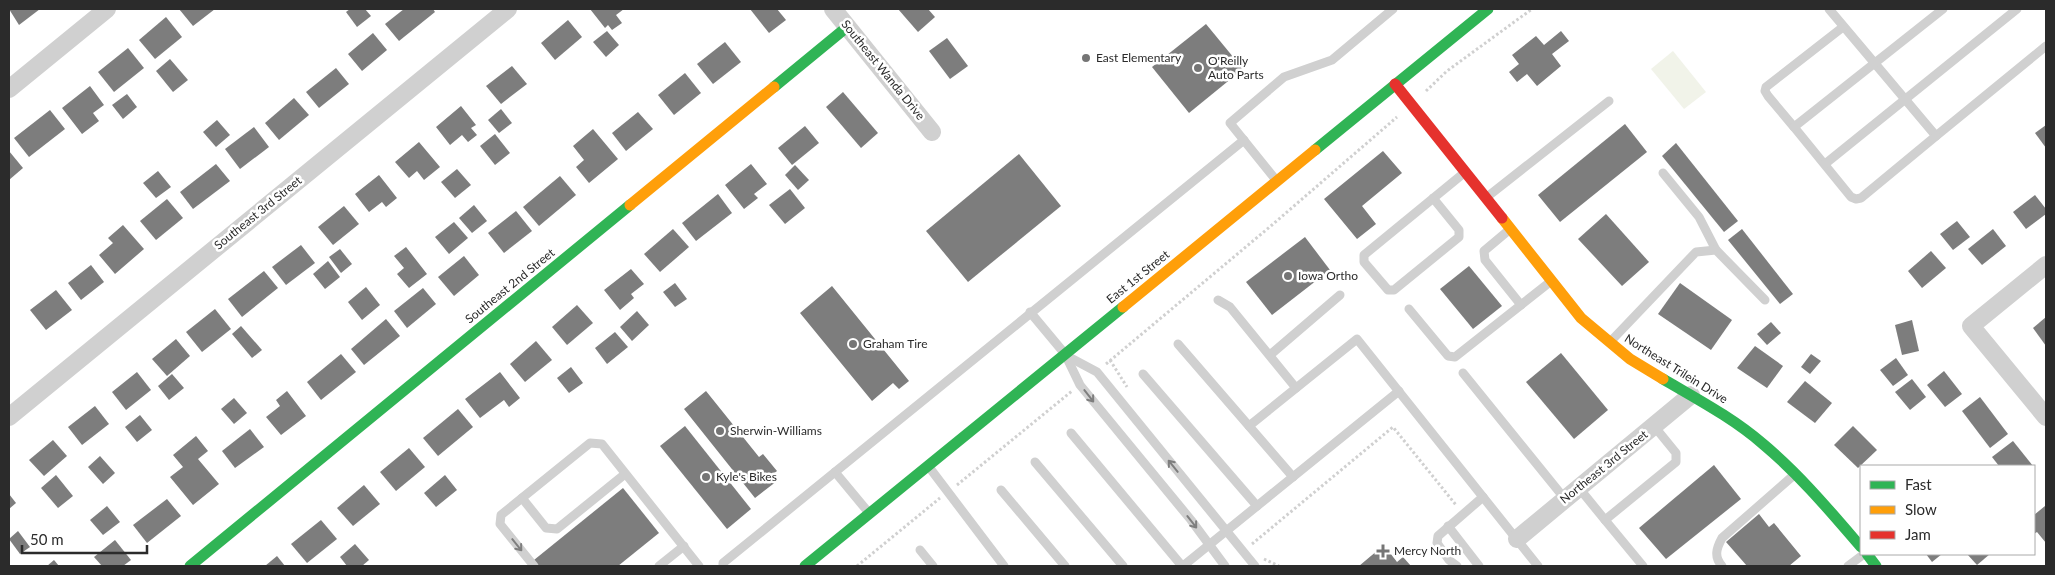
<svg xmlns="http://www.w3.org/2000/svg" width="2055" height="575" viewBox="0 0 2055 575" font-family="Lato,sans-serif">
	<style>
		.green { fill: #f1f3e9 }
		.building { fill: #7d7d7d }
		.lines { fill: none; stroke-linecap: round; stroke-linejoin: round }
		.path { stroke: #d0d0d0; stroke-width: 3; stroke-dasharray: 2.5 2.5; stroke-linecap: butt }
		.lane { stroke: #d0d0d0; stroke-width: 9 }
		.street { stroke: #d0d0d0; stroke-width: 18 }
		.fast { stroke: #30b455; stroke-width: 11 }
		.slow { stroke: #ff9f0a; stroke-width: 11 }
		.jam { stroke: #e5322d; stroke-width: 11 }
		.oneway { stroke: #7e7e7e }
		.poi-dot { fill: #757575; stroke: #fff; stroke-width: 2 }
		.labels { text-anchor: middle; stroke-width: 5; stroke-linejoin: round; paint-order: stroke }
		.poi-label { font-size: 12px; fill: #2b2b2b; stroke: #fff; text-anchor: start }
		.street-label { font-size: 12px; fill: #2b2b2b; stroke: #fff }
	</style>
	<rect width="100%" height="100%" fill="#fff"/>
	<polygon class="green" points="1673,51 1706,92 1684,109 1651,69"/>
	<g class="building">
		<polygon points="9,9 40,9 19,25"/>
		<polygon points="179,9 215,9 193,26"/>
		<polygon points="350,9 365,9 371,16 357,27 346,12"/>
		<polygon points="404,9 433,9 435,12 399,41 385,24"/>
		<polygon points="590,9 624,9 616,15 622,23 612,30 608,25 605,28"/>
		<polygon points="750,9 777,9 786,20 769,33"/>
		<polygon points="898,9 928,9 935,17 918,32"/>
		<polygon points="166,17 182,37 155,59 139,40"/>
		<polygon points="568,20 582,37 555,60 541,43"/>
		<polygon points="1206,24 1243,69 1189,113 1152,67"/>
		<polygon points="607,31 619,45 606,57 593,42"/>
		<polygon points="1561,31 1569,41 1552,54 1561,66 1537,86 1527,74 1517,82 1509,72 1519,64 1512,55 1536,36 1544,45"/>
		<polygon points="373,33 387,50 362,71 348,54"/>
		<polygon points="947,38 968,66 950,79 929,51"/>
		<polygon points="725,42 741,62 713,84 697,64"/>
		<polygon points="128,48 144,68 114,92 98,72"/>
		<polygon points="170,59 188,80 173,92 156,71"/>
		<polygon points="512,66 527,84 501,104 486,86"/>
		<polygon points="336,68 349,84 319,108 306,92"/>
		<polygon points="685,73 701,93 674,115 658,95"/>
		<polygon points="90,86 104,105 93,113 99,121 82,134 62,108"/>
		<polygon points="843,92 878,133 861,148 826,107"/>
		<polygon points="127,94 137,107 123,119 112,105"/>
		<polygon points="294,98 309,115 279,140 265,123"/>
		<polygon points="461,106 476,125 471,128 477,135 468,142 462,135 450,145 436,127"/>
		<polygon points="501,109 512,123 499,133 488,120"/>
		<polygon points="50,110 65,129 29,157 14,138"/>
		<polygon points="638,112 653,129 626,151 612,133"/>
		<polygon points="217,120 230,135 216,147 203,132"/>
		<polygon points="1625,124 1647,152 1560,222 1538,195"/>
		<polygon points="2046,125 2046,148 2035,133"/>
		<polygon points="805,126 819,143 792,165 778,148"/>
		<polygon points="254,127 269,147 240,169 225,149"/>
		<polygon points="593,129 618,159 589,183 576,167 584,160 573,146"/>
		<polygon points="495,134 510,153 495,165 480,146"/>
		<polygon points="419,142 440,167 424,180 417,171 409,178 395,162"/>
		<polygon points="1676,143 1738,221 1724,232 1662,156"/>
		<polygon points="9,151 23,168 9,180"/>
		<polygon points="1383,151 1402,173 1362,206 1376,224 1357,239 1324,199"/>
		<polygon points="1019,154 1061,206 968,282 926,231"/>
		<polygon points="216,164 230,181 193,209 180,192"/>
		<polygon points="751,164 767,184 754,194 758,198 744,209 725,185"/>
		<polygon points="795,165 809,180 798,190 785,175"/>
		<polygon points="457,169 471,185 455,198 441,182"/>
		<polygon points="158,171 171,187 156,198 143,183"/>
		<polygon points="379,175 397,198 386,207 382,202 369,212 355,194"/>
		<polygon points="560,176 576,195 539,226 523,207"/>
		<polygon points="790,189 805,208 785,224 769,205"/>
		<polygon points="718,194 732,213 696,241 682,223"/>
		<polygon points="2035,195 2046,209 2046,214 2026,229 2013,212"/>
		<polygon points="167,199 183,218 156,240 140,221"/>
		<polygon points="474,205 487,221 472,233 459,218"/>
		<polygon points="344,206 359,224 333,245 318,227"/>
		<polygon points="516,211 532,231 504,253 488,233"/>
		<polygon points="1606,214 1649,262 1622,286 1578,239"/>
		<polygon points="1957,221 1970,237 1953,250 1940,234"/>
		<polygon points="454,222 468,238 449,254 435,237"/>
		<polygon points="123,225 144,249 115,274 99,255 113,243 108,238"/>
		<polygon points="673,229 689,247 660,272 644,254"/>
		<polygon points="1742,229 1793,294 1780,304 1728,240"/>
		<polygon points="1993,229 2006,246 1982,265 1968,249"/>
		<polygon points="1305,237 1330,270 1272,315 1246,282"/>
		<polygon points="301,245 315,263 286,285 272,267"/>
		<polygon points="406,247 427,274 409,288 397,274 404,268 394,256"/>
		<polygon points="340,249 352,264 341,273 329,257"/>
		<polygon points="1931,251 1946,268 1922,288 1908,271"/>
		<polygon points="464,256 479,275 454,296 438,277"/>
		<polygon points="328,261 340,277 325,289 313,274"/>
		<polygon points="91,265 104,282 81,300 68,283"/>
		<polygon points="1469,266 1502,306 1473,329 1440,289"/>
		<polygon points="631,269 644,284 631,294 634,298 620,310 604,290"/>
		<polygon points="264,271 278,288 242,317 228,299"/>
		<polygon points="675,283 687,299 675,307 663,292"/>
		<polygon points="1680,283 1732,320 1711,350 1658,314"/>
		<polygon points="832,286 909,381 899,389 893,383 872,401 800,313"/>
		<polygon points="366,287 380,305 362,320 348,302"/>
		<polygon points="423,288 436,304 407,328 394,311"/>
		<polygon points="56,290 72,310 46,330 30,310"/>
		<polygon points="577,305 593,323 567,345 552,327"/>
		<polygon points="215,309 231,329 202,352 186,332"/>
		<polygon points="637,311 649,325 632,341 620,327"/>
		<polygon points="2046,317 2046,346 2033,328"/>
		<polygon points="386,319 400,336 364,365 351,349"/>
		<polygon points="1912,320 1919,351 1902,355 1895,325"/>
		<polygon points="1771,322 1781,333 1767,345 1757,334"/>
		<polygon points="241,326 262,350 252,358 232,334"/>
		<polygon points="615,332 628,347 607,364 595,348"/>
		<polygon points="176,339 190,356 167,376 152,359"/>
		<polygon points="536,341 552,360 525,382 510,364"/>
		<polygon points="1755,346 1783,366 1767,388 1737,368"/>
		<polygon points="1561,353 1608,410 1574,439 1526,382"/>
		<polygon points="341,354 356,372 321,400 307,382"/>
		<polygon points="1811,354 1821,361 1810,374 1801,367"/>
		<polygon points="1896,358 1908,375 1893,386 1880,370"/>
		<polygon points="571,367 583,383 569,393 557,378"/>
		<polygon points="1944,371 1962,394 1945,407 1927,385"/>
		<polygon points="137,372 151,390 126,410 112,392"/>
		<polygon points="500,372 520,398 509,407 504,400 480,418 465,399"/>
		<polygon points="172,374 184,388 169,400 158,386"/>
		<polygon points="1912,379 1926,397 1910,410 1895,392"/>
		<polygon points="1805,381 1832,403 1815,423 1787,402"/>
		<polygon points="287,391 306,416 281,435 266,417 280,406 276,400"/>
		<polygon points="706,391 759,457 763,454 777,471 772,475 777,481 755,498 684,409"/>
		<polygon points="1980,397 2008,434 1990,448 1962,411"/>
		<polygon points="234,398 247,413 234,424 221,409"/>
		<polygon points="95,406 109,424 82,445 68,427"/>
		<polygon points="458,409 473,427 438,456 423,438"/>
		<polygon points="140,415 152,430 137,442 125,427"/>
		<polygon points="685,426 751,509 727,529 660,446"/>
		<polygon points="1853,426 1877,450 1858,468 1834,445"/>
		<polygon points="250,429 264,447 235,468 222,451"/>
		<polygon points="196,436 208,451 198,459 219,484 193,505 170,477 183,467 173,455"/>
		<polygon points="53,440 67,456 44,476 29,460"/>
		<polygon points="2013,441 2033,466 1999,466 1992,457"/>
		<polygon points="409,448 425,467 396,491 380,472"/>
		<polygon points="100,456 115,473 103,484 88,467"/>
		<polygon points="1714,465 1741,499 1666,559 1639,528"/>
		<polygon points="56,475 73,496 58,508 41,488"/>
		<polygon points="445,475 457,490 436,507 424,493"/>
		<polygon points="364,485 380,504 353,526 337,508"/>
		<polygon points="623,488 659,533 618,566 539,566 534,560"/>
		<polygon points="9,494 16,503 9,509"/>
		<polygon points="167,499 181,516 147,543 133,525"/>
		<polygon points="107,506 120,522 103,535 90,520"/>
		<polygon points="2045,506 2046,507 2046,543 2037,532 2034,534 2034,515"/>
		<polygon points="1759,514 1769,527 1774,523 1801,556 1789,566 1747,566 1726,542"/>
		<polygon points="321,520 337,539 307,563 291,544"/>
		<polygon points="18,531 30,547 20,554 9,539"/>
		<polygon points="115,540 131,560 123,566 102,566 94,557"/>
		<polygon points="355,544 369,560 362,566 347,566 340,557"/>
		<polygon points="1384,545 1397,562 1403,557 1411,566 1359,566"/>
		<polygon points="1926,554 1942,554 1932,562"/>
		<polygon points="1967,554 1990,554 1977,565"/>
		<polygon points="277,556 285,566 265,566"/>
		<polygon points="54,560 59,566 47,566"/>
	</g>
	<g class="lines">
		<g class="path">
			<polyline points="1426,91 1447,71 1532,9"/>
			<polyline points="1110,360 1127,387"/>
			<polyline points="1106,364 1272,225 1397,117"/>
			<polyline points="957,485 1072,391"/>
			<polyline points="1252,544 1393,427 1456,505"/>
			<polyline points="1264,559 1279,566"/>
			<polyline points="857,566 940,498"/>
		</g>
		<g class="lane">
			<polyline points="1829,9 1936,136 2046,46"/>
			<polyline points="1794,127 1768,96 1765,91 1766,87 1843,27"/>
			<polyline points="1936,136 1861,198 1856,199 1851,197 1794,127 1943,9"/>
			<polyline points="1825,164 2017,9"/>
			<polyline points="1663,173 1699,217 1716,250"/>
			<polyline points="1276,180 1230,123 1284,77 1332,60 1393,9"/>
			<polyline points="1487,197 1609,101"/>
			<polyline points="1433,198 1459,230 1459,237 1394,290 1388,290 1364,262 1364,255 1464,173"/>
			<polyline points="1509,230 1484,251 1485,260 1521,305"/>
			<polyline points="1218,300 1230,307 1296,388"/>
			<polyline points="1409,309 1448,356 1455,357 1550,282"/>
			<polyline points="1030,312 1065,354 1080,385 1191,520 1225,566"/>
			<polyline points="1611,341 1696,252 1716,250 1765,300"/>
			<polyline points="1178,344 1293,477"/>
			<polyline points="1270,355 1340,295"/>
			<polyline points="1067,356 1097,372 1255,566"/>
			<polyline points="1463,373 1565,499"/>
			<polyline points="1143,374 1257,506"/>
			<polyline points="1249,426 1357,339 1538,566"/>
			<polyline points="1071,433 1182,566"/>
			<polyline points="1035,462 1123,566"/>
			<polyline points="929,467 1004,566"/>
			<polyline points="835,472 869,513"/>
			<polyline points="1579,488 1605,520 1676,462 1676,453 1654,426"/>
			<polyline points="1001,490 1065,566"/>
			<polyline points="522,498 546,528 557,529 625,474"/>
			<polyline points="1605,520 1643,566"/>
			<polyline points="1448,526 1479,566"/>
			<polyline points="920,550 933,566"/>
			<polyline points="534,566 500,524 501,515 590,443 602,444 699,566"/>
			<polyline points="659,566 684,546"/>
			<polyline points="723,566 723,563 1244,140"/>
			<polyline points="1183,566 1399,391"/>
			<polyline points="1457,566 1449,560 1437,543 1438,536 1483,497"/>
			<path d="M1722 566C1714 557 1716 549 1722 538L1794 475"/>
			<polyline points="1848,566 1864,554"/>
		</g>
		<g class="street">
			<polyline points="833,9 932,132"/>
			<polyline points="9,89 107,9"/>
			<polyline points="2046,265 1971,326 2046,417"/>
			<polyline points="9,417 508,9"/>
			<polyline points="1517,539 1691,395"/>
		</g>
		<g class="fast">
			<polyline points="774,87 847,27"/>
			<polyline points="1315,150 1488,9"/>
			<path d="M1663 379C1697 399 1733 418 1763 444 1800 475 1830 511 1861 547"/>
			<polyline points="1867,554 1876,566"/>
			<polyline points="190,566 630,205"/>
			<polyline points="805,566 1123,307"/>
		</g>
		<g class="slow">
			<polyline points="630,205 774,87"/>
			<polyline points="1502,218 1581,318 1630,359 1663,379"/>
			<polyline points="1123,307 1315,150"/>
		</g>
		<polyline class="jam" points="1395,84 1502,218"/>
	</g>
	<defs><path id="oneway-shaft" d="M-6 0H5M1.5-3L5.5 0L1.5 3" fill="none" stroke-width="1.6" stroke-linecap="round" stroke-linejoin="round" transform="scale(1.25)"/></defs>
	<g class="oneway">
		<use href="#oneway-shaft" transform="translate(1089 396) rotate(52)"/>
		<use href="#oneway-shaft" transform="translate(1173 466) rotate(-129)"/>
		<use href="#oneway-shaft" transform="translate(1192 522) rotate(52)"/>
		<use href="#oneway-shaft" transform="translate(517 545) rotate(51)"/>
	</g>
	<g class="poi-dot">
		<circle cx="1086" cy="58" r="5"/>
		<circle cx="1198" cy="68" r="5"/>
		<circle cx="1288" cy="276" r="5"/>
		<circle cx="853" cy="344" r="5"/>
		<circle cx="720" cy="431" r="5"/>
		<circle cx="706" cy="477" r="5"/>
		<path d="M1380.5 543.5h5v5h5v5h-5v5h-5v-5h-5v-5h5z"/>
	</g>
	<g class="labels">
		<g class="poi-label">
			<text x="1096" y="62">East Elementary</text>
			<text x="1208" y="65">O'Reilly<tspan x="1208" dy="14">Auto Parts</tspan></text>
			<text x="1298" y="280">Iowa Ortho</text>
			<text x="863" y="348">Graham Tire</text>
			<text x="730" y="435">Sherwin-Williams</text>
			<text x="716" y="481">Kyle's Bikes</text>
			<text x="1394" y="555">Mercy North</text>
		</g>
		<g class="street-label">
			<text transform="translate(883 70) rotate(51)" y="4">Southeast Wanda Drive</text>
			<text transform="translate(258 213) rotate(-39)" y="4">Southeast 3rd Street</text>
			<text transform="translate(1138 277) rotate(-39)" y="4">East 1st Street</text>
			<text transform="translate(510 286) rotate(-39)" y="4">Southeast 2nd Street</text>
			<text transform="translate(1676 369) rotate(32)" y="4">Northeast Trilein Drive</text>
			<text transform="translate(1604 467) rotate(-39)" y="4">Northeast 3rd Street</text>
		</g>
	</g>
	<rect width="2055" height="575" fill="none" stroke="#2b2b2b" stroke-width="20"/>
	<rect x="1860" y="465" width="175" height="90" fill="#ffffff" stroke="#aaaaaa"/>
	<rect x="1870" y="481" width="25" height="8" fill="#30b455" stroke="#aaaaaa"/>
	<text x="1905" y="490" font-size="15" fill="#2b2b2b">Fast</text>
	<rect x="1870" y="506" width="25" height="8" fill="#ff9f0a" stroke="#aaaaaa"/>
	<text x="1905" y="515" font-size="15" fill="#2b2b2b">Slow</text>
	<rect x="1870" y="531" width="25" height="8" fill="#e5322d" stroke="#aaaaaa"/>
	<text x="1905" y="540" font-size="15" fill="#2b2b2b">Jam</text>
	<path d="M22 545v8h125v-8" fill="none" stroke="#2b2b2b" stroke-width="2.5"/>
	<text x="30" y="545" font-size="15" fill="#2b2b2b" stroke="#ffffff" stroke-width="4" paint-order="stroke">50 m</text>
</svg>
